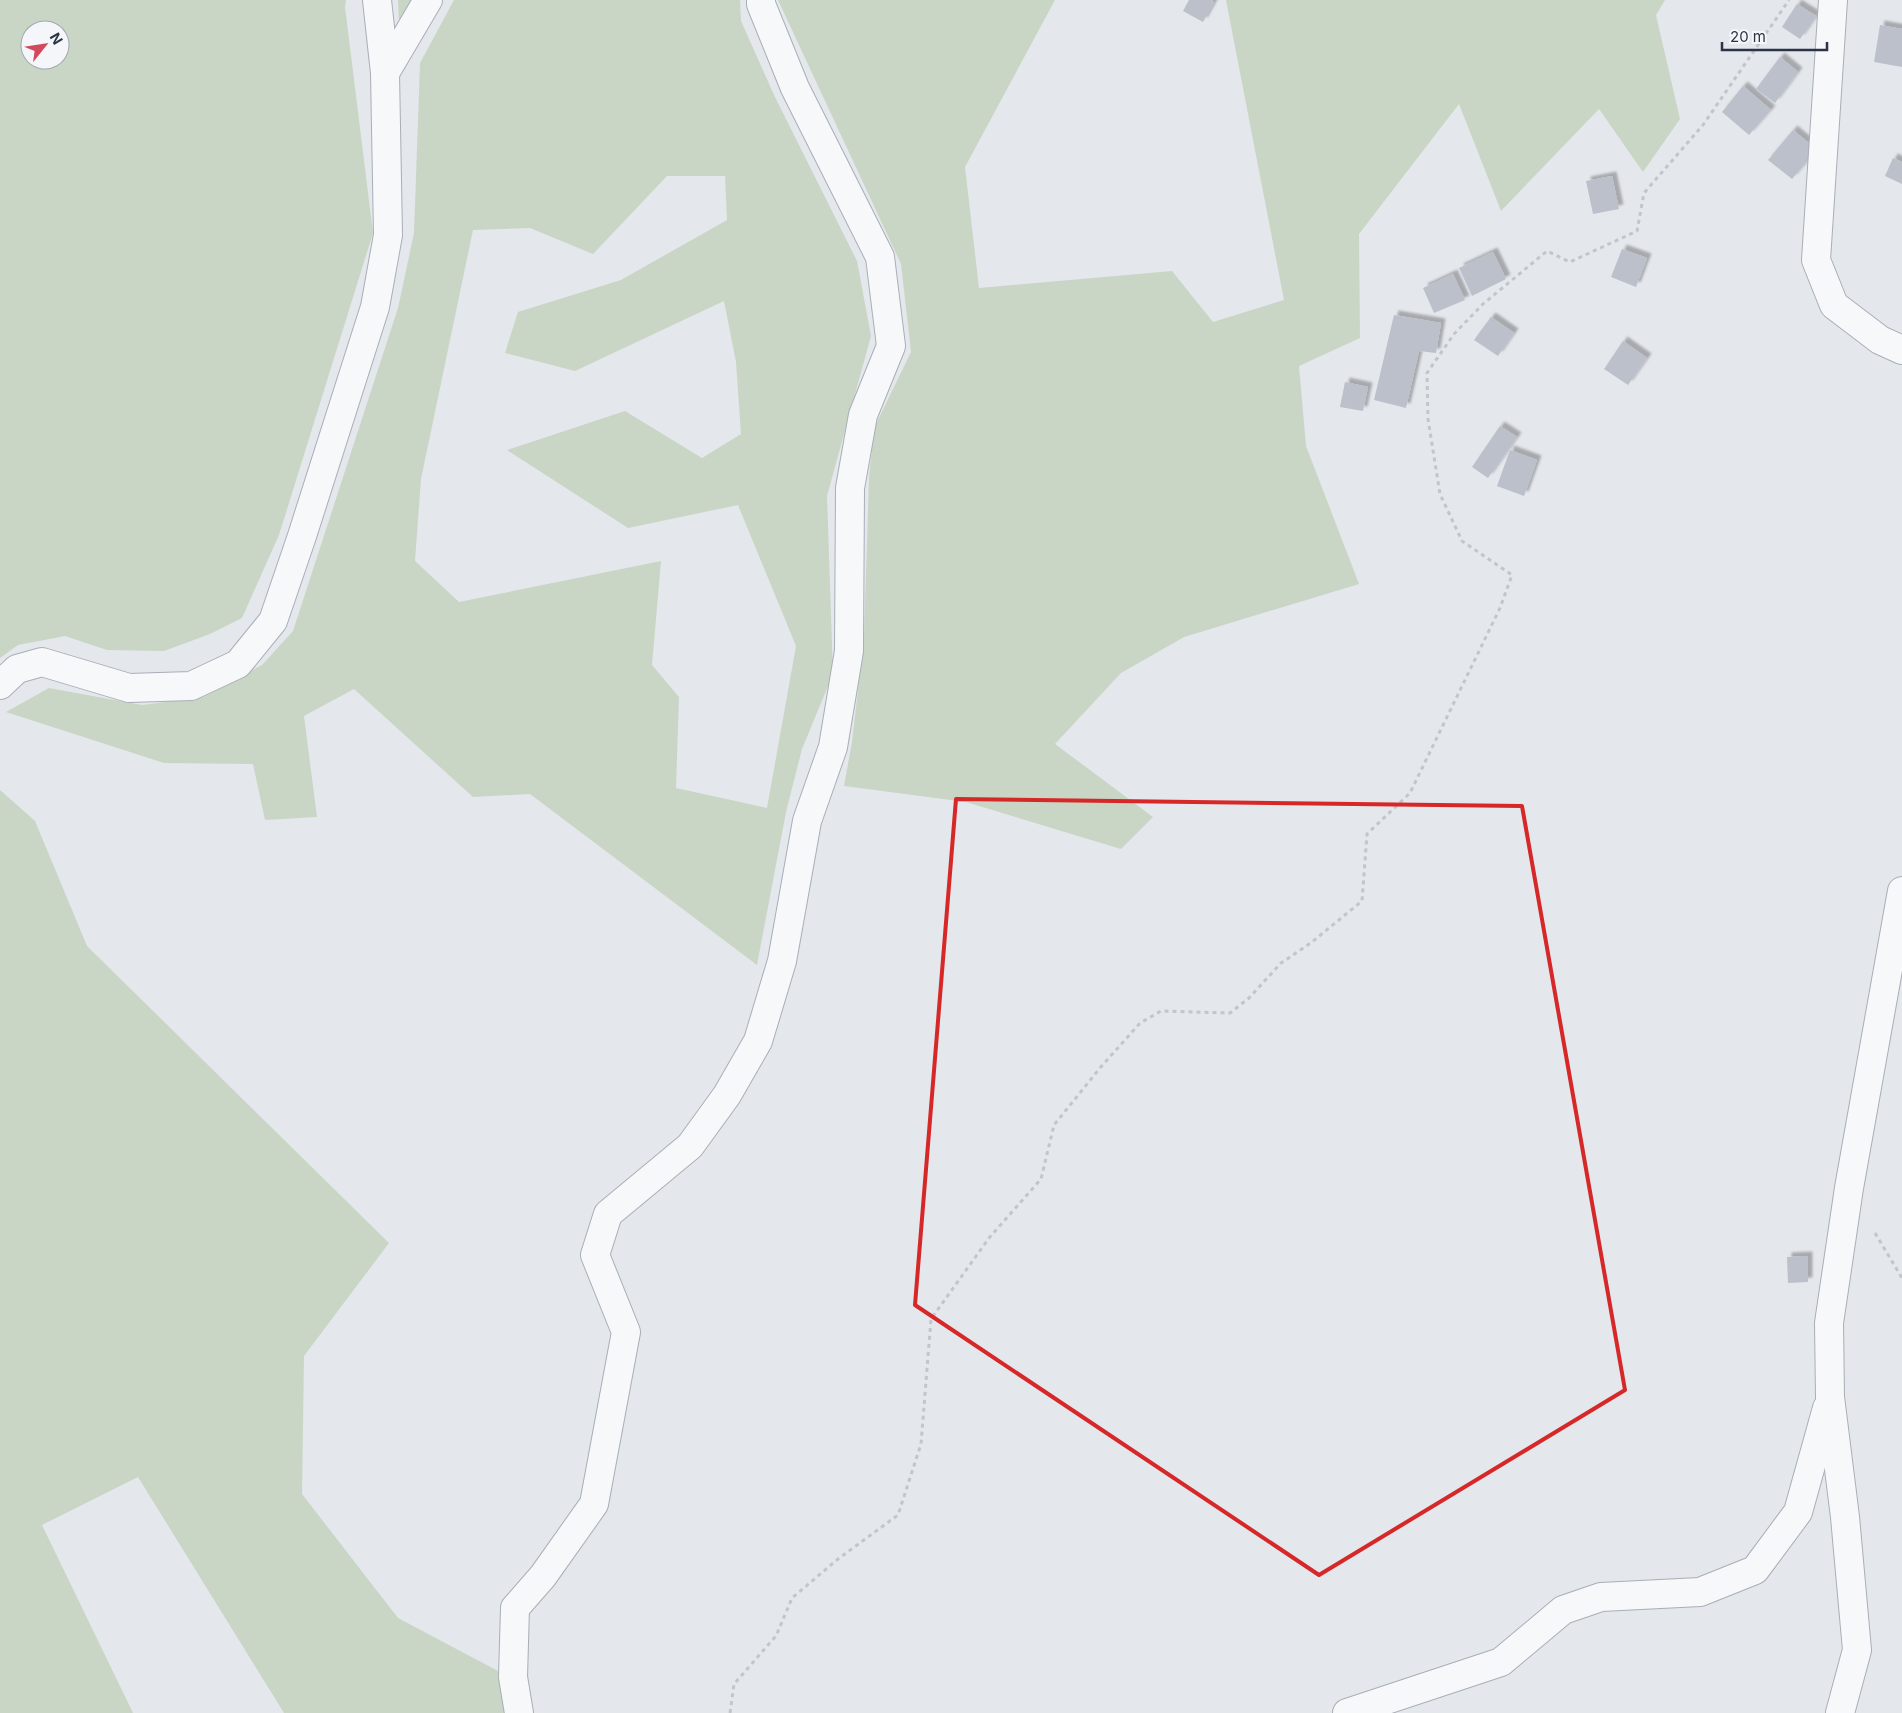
<svg xmlns="http://www.w3.org/2000/svg" width="1902" height="1713" viewBox="0 0 1902 1713" font-family="Inter,sans-serif">
	<style>
		.green { fill: #c9d6c5; fill-rule: evenodd }
		.building { fill: #bbc0ca; filter: url(#shadow) }
		.lines { fill: none; stroke-linecap: round; stroke-linejoin: round }
		.street-casing { stroke: #a9aeb7; stroke-width: 30 }
		.path { stroke: #c2c5cb; stroke-width: 3; stroke-dasharray: 4 4; stroke-linecap: butt }
		.street { stroke: #f7f8fa; stroke-width: 28 }
		.marked { fill: none; stroke: #d62828; stroke-width: 4; stroke-linejoin: round }
	</style>
	<defs>
		<filter id="shadow"><feDropShadow dx="4.5" dy="-4.5" stdDeviation="1" flood-color="#0004"/></filter>
	</defs>
	<rect width="100%" height="100%" fill="#e4e7ec"/>
	<g class="green">
		<path d="M0 0H346L345 7 373 233 279 535 242 618 210 634 164 651 107 650 65 636 18 645 0 658ZM30 30H60V60H30Z"/>
		<polygon points="398,0 414,0 399,23"/>
		<path d="M454 0H740L741 21 774 95 857 261 871 336 827 496 833 674 802 749 786 812 757 965 530 794 473 797 354 689 304 716 317 817 265 820 253 764 164 763 6 712 49 688 142 705 203 697 262 665 293 631 398 308 414 233 420 63ZM667 176H725L727 220 621 280 518 312 505 353 575 371 724 301 736 362 741 434 702 458 625 411 507 450 628 528 738 505 796 646 767 808 676 788 679 697 652 665 661 561 459 602 415 561 421 479 473 230 530 228 593 254Z"/>
		<polygon points="778,0 1055,0 965,167 979,288 1172,271 1213,322 1284,300 1226,0 1665,0 1656,15 1680,119 1643,172 1599,109 1501,211 1459,104 1359,234 1360,338 1299,366 1306,446 1359,584 1184,637 1121,673 1055,744 1153,817 1121,849 966,802 844,786 852,742 864,638 869,478 874,428 911,352 901,264"/>
		<polygon points="0,790 35,821 87,946 389,1243 304,1356 302,1494 398,1618 498,1671 506,1713 284,1713 138,1477 42,1525 133,1713 0,1713"/>
	</g>
	<g class="building">
		<polygon points="1189,0 1212,0 1214,2 1203,22 1183,11"/>
		<polygon points="1797,4 1816,16 1800,39 1782,27"/>
		<polygon points="1880,25 1902,29 1902,67 1874,62"/>
		<polygon points="1780,57 1798,72 1775,103 1756,89"/>
		<polygon points="1743,86 1771,110 1749,135 1722,112"/>
		<polygon points="1793,130 1817,150 1792,179 1768,160"/>
		<polygon points="1893,158 1902,162 1902,184 1885,176"/>
		<polygon points="1612,176 1619,209 1593,214 1586,181"/>
		<polygon points="1622,249 1647,258 1636,287 1611,277"/>
		<polygon points="1493,252 1506,279 1472,296 1459,268"/>
		<polygon points="1453,274 1465,300 1434,313 1423,288"/>
		<polygon points="1394,315 1441,323 1436,353 1419,351 1406,408 1374,400"/>
		<polygon points="1491,317 1514,333 1498,356 1474,340"/>
		<polygon points="1623,341 1647,358 1628,385 1604,369"/>
		<polygon points="1345,382 1368,387 1363,411 1340,407"/>
		<polygon points="1500,426 1517,437 1488,478 1472,467"/>
		<polygon points="1510,450 1537,460 1524,496 1497,486"/>
		<polygon points="1808,1256 1808,1282 1788,1283 1787,1257"/>
	</g>
	<g class="lines">
		<defs>
			<g id="street">
				<polyline points="1833,0 1816,260 1834,305 1880,340 1902,350"/>
				<polyline points="385,73 428,0"/>
				<polyline points="0,685 17,669 42,662 129,688 191,686 238,664 273,621 302,536 375,307 388,235 385,73 377,0"/>
				<polyline points="519,1713 513,1677 515,1608 543,1576 594,1504 626,1332 595,1255 608,1214 690,1146 727,1095 758,1041 782,961 807,821 833,747 849,651 850,488 863,415 891,346 880,257 795,88 761,4 761,0"/>
				<polyline points="1347,1713 1501,1662 1563,1610 1601,1597 1700,1592 1755,1570 1798,1512 1827,1408"/>
				<polyline points="1840,1713 1857,1650 1845,1517 1830,1397 1829,1323 1849,1188 1902,891"/>
			</g>
		</defs>
		<use href="#street" class="street-casing"/>
		<g class="path">
			<polyline points="1875,1233 1902,1278"/>
			<polyline points="730,1713 734,1684 776,1636 792,1598 838,1559 898,1515 921,1444 931,1319 989,1238 1041,1179 1054,1125 1100,1068 1140,1023 1161,1011 1230,1013 1249,998 1281,963 1312,942 1362,901 1367,834 1410,793 1500,608 1512,575 1462,541 1440,494 1428,419 1427,373 1454,334 1483,304 1547,251 1570,262 1637,231 1644,193 1703,125 1789,0"/>
		</g>
		<use href="#street" class="street"/>
	</g>
	<path class="marked" d="M956 799 1522 806 1625 1390 1319 1575 915 1305Z"/>
	<g transform="translate(45 45) rotate(60)"><circle r="24" fill="#f4f6f9" stroke="#a4a8b1"/>
	<path d="M0-4L9 19L0 12L-9 19Z" fill="#d1495b"/>
	<text y="-8" font-size="14" font-weight="bold" text-anchor="middle" fill="#2b3445">N</text>
	</g>
	<path d="M1722 42v8h105v-8" fill="none" stroke="#2b3445" stroke-width="2.5"/>
	<text x="1730" y="42" font-size="15" fill="#2b3445" stroke="#f4f6f9" stroke-width="4" paint-order="stroke">20 m</text>
</svg>
